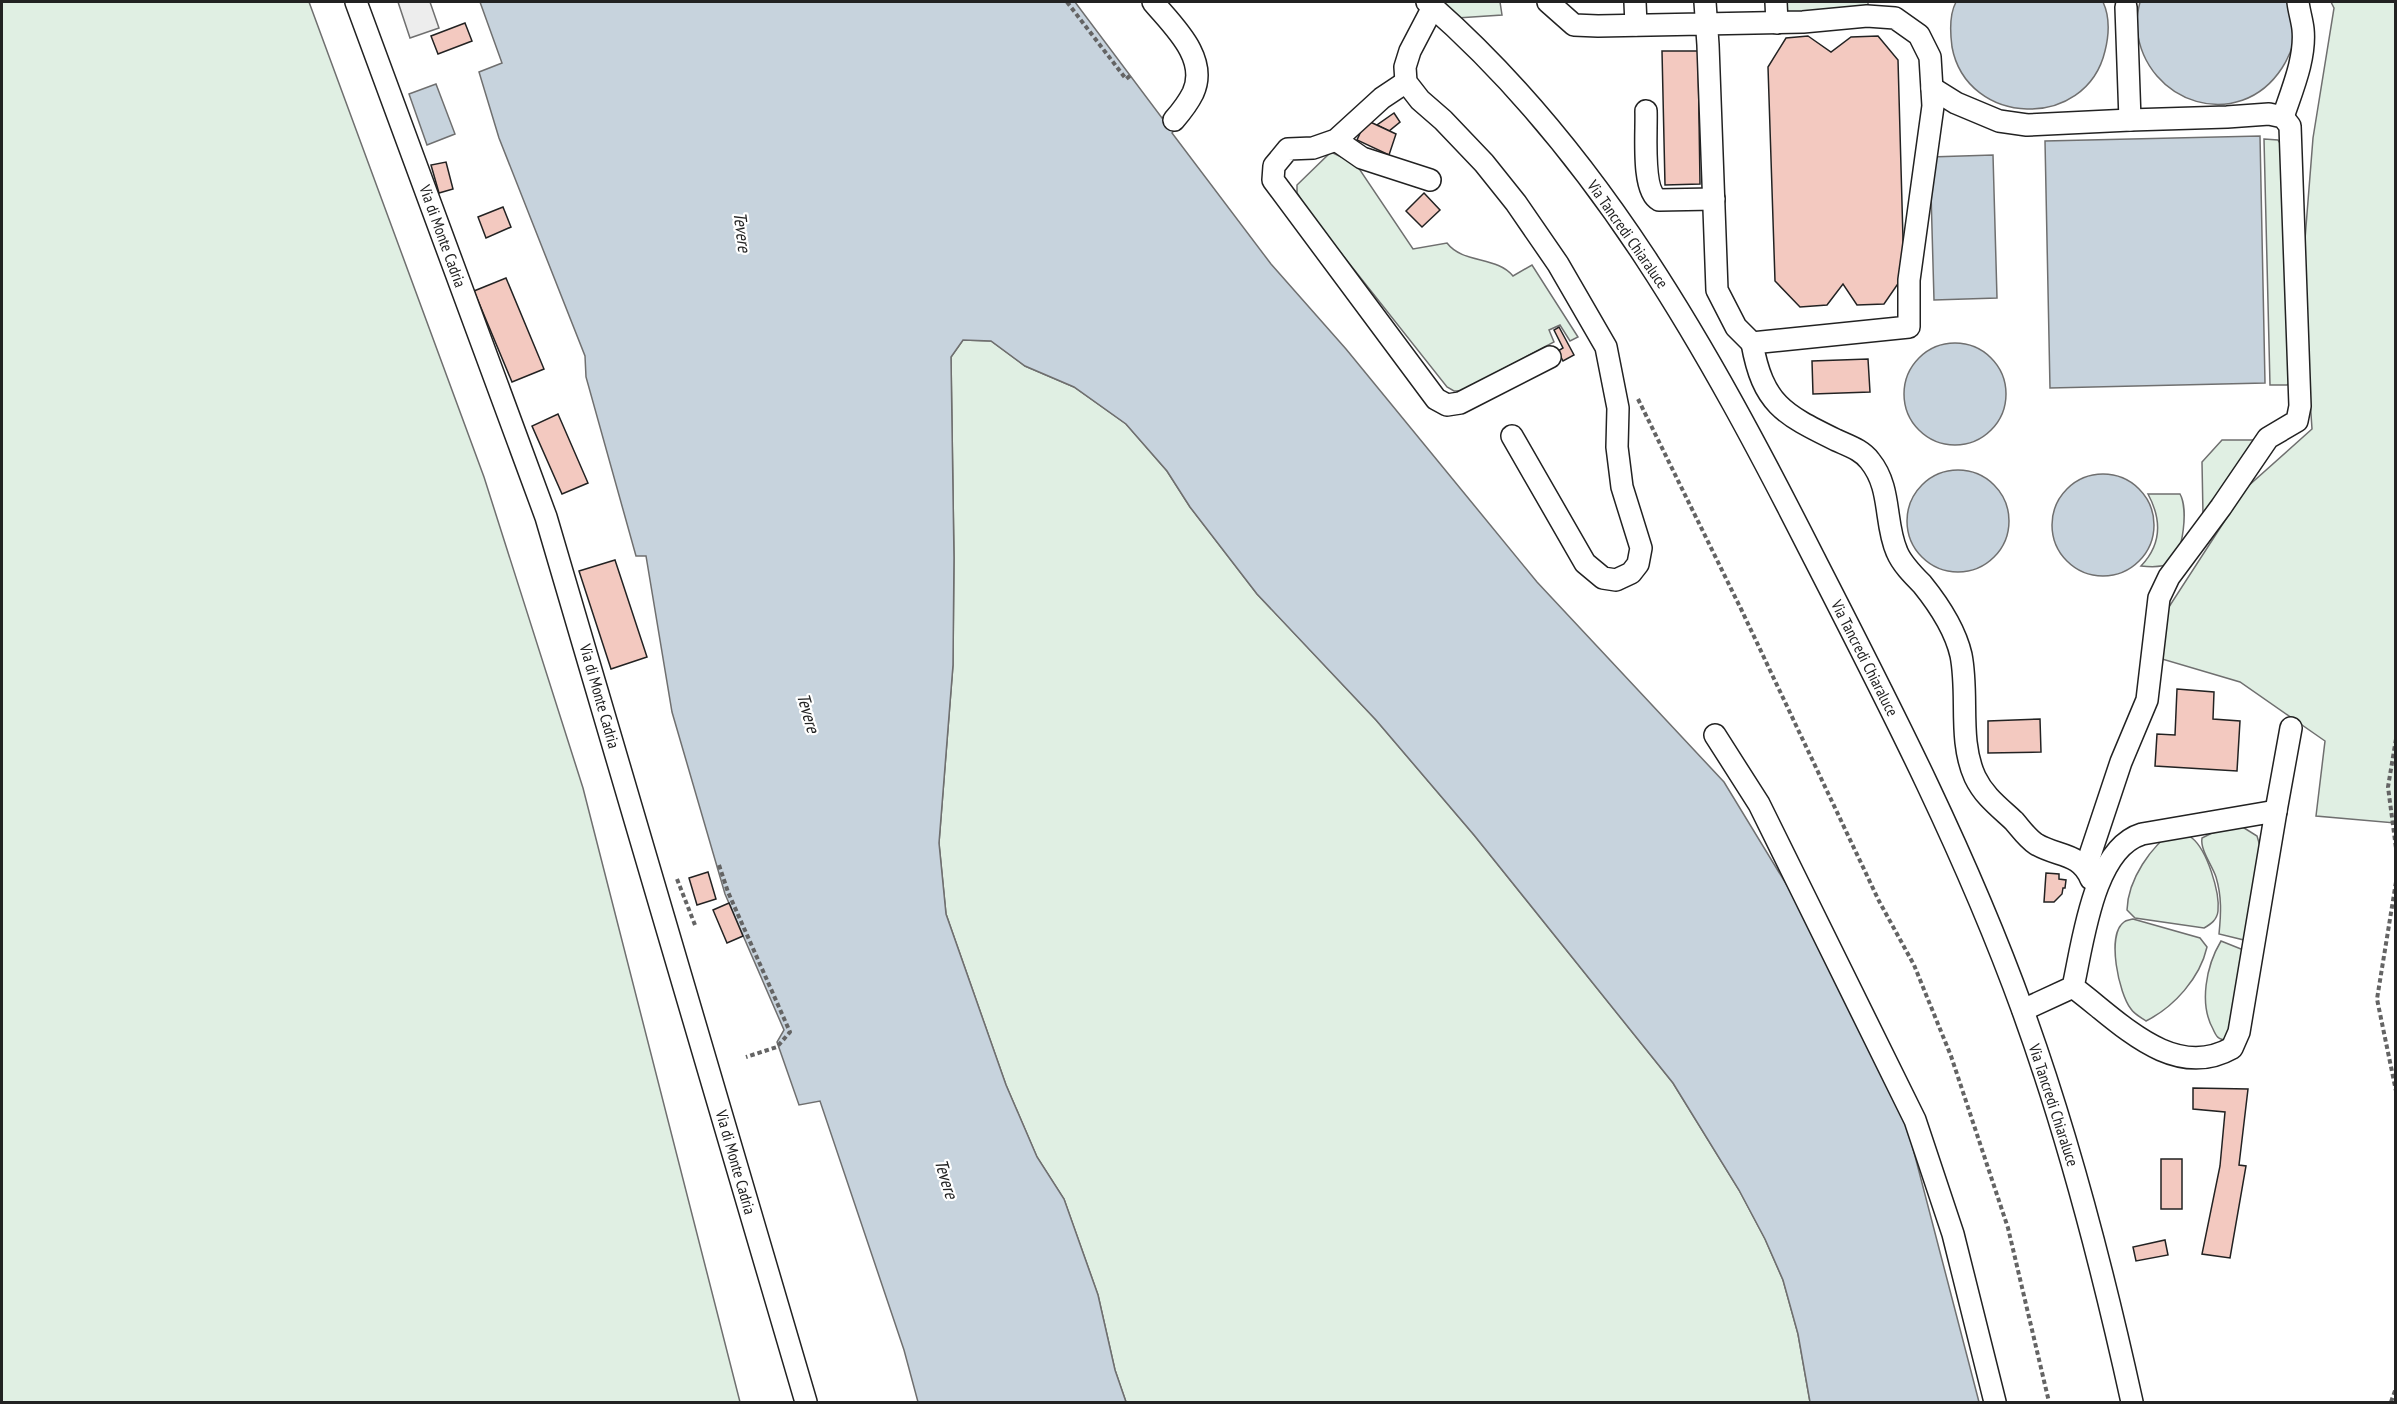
<svg xmlns="http://www.w3.org/2000/svg" width="2397" height="1404" viewBox="0 0 2397 1404" font-family="'PT Sans Narrow',sans-serif">
	<style>
		.green { fill: #e0efe3; stroke: #6f6f6f; stroke-width: 1.5 }
		.parking { fill: #ededed; stroke: #6f6f6f; stroke-width: 1.5 }
		.water { fill: #c7d3dd; stroke: #6f6f6f; stroke-width: 1.5 }
		.building { fill: #f3c9c0; stroke: #222; stroke-width: 1.5 }
		.lines { fill: none; stroke-linecap: round; stroke-linejoin: round }
		.minor-casing { stroke: #222; stroke-width: 24 }
		.path { stroke: #646464; stroke-width: 4; stroke-dasharray: 4.5 3; stroke-linecap: butt }
		.minor { stroke: #fff; stroke-width: 21 }
		.labels { text-anchor: middle; stroke-width: 4.5; stroke-linejoin: round; paint-order: stroke }
		.street-label { font-size: 16px; fill: #222; stroke: #fff }
		.water-label { font-size: 18px; font-style: italic; fill: #222; stroke: #fff }
	</style>
	<rect width="100%" height="100%" fill="#fff"/>
	<g class="green">
		<polygon points="2,2 309,2 484,477 583,788 740,1402 2,1402"/>
		<polygon points="1439,2 1500,2 1502,15 1457,18"/>
		<polygon points="1783,2 1868,2 1868,7 1799,13 1785,11"/>
		<polygon points="2331,2 2395,2 2395,823 2316,816 2325,741 2240,682 2162,659 2165,613 2246,488 2312,429 2302,277 2313,138 2334,8"/>
		<polygon points="2264,139 2278,140 2282,146 2292,382 2287,385 2270,385"/>
		<path d="M1331 152 1356 164 1413 249 1447 243C1463 264 1497 256 1513 276L1532 265 1578 337 1570 341 1560 325 1549 330 1554 342 1461 391H1454L1447 387 1310 214 1297 193V185Z"/>
		<polygon points="963,340 991,341 1025,366 1074,387 1126,424 1167,471 1190,507 1257,594 1376,720 1474,835 1673,1083 1739,1190 1765,1239 1783,1280 1798,1334 1810,1402 1126,1402 1115,1370 1098,1295 1064,1199 1037,1157 1006,1085 946,914 939,843 953,665 954,558 951,357"/>
		<polygon points="2222,440 2255,440 2203,515 2202,462"/>
		<path d="M2148 494H2180C2188 508 2184 552 2170 563 2162 568 2150 567 2141 566 2162 544 2162 520 2148 494Z"/>
		<path d="M2241 826 2257 836 2260 846 2244 940 2219 934C2221 914 2222 897 2216 877 2212 865 2200 850 2202 838L2212 833Z"/>
		<path d="M2176 829C2181 832 2188 834 2192 838 2207 850 2220 892 2218 911 2217 920 2211 924 2204 928L2135 918 2127 910C2128 879 2151 846 2176 829Z"/>
		<path d="M2133 919 2200 938 2207 947C2200 978 2174 1007 2146 1021 2142 1018 2134 1014 2131 1009 2119 994 2106 935 2124 922 2126 920 2130 920 2133 919Z"/>
		<path d="M2221 941 2246 951 2227 1040C2218 1040 2216 1036 2213 1029 2199 1004 2206 966 2221 941Z"/>
	</g>
	<polygon class="parking" points="398,2 430,2 439,28 410,38"/>
	<g class="water">
		<polygon points="480,2 1075,2 1162,118 1168,114 1178,125 1172,133 1271,264 1346,349 1537,582 1724,782 1805,915 1903,1110 1979,1402 1810,1402 1798,1334 1783,1280 1765,1239 1739,1190 1673,1083 1474,835 1376,720 1257,594 1190,507 1167,471 1126,424 1074,387 1025,366 991,341 963,340 951,357 954,558 953,665 939,843 946,914 1006,1085 1037,1157 1064,1199 1098,1295 1115,1370 1126,1402 918,1402 904,1350 820,1101 799,1105 777,1042 784,1030 725,894 672,712 646,556 636,556 586,377 585,356 499,138 479,72 502,63"/>
		<path d="M1956 2H2103C2110 17 2109 35 2105 51 2086 131 1967 127 1952 47 1950 32 1949 15 1956 2Z"/>
		<path d="M2140 2H2292C2293 10 2296 20 2295 29 2295 43 2289 57 2282 68 2239 134 2145 104 2137 29 2136 20 2138 10 2140 2Z"/>
		<polygon points="436,84 455,134 427,145 409,94"/>
		<polygon points="2260,136 2265,383 2050,388 2045,141"/>
		<polygon points="1993,155 1997,298 1934,300 1930,157"/>
		<circle cx="1955" cy="394" r="51"/>
		<circle cx="1958" cy="521" r="51"/>
		<circle cx="2103" cy="525" r="51"/>
	</g>
	<g class="building">
		<polygon points="465,23 472,41 438,54 431,36"/>
		<polygon points="1808,36 1831,52 1851,37 1878,36 1898,60 1904,275 1884,304 1857,305 1843,284 1827,305 1800,307 1775,281 1768,67 1786,38"/>
		<polygon points="1662,51 1698,51 1700,184 1665,185"/>
		<polygon points="1394,113 1400,122 1389,131 1377,125"/>
		<polygon points="1366,120 1396,134 1389,155 1357,140"/>
		<polygon points="446,162 453,189 439,193 431,165"/>
		<polygon points="1424,193 1440,210 1422,227 1406,211"/>
		<polygon points="503,207 511,227 486,238 478,217"/>
		<polygon points="506,278 544,369 512,382 474,291"/>
		<polygon points="1559,327 1574,355 1563,361 1558,351 1563,348 1554,330"/>
		<polygon points="1868,359 1870,392 1813,394 1812,361"/>
		<polygon points="558,414 588,483 562,494 532,426"/>
		<polygon points="615,560 647,657 611,669 579,571"/>
		<polygon points="2177,689 2214,692 2213,719 2240,721 2237,771 2155,766 2157,734 2175,735"/>
		<polygon points="2040,719 2041,752 1988,753 1988,721"/>
		<polygon points="708,872 716,899 697,905 689,878"/>
		<polygon points="2046,873 2059,874 2059,879 2066,880 2065,888 2063,888 2062,894 2054,902 2044,902"/>
		<polygon points="729,903 743,936 727,943 713,910"/>
		<polygon points="2193,1088 2248,1089 2239,1165 2246,1166 2230,1258 2202,1254 2220,1166 2225,1112 2193,1109"/>
		<rect x="2161" y="1159" width="21" height="50"/>
		<polygon points="2165,1240 2168,1255 2136,1261 2133,1247"/>
	</g>
	<g class="lines">
		<defs>
			<g id="minor">
				<polyline points="356,2 546,517 806,1402"/>
				<path d="M1153 2C1173 26 1209 58 1193 93 1188 103 1181 112 1174 120"/>
				<path d="M1427 2C1600 152 1710 353 1812 554 1889 704 1966 853 2023 1011 2069 1138 2103 1270 2132 1402"/>
				<polyline points="1548,2 1574,25 1598,26 1803,22 1867,16 1895,18 1919,35 1930,57 1933,106 1909,280 1909,327 1752,343 1736,327 1717,290 1708,45 1705,2"/>
				<polyline points="1635,2 1636,25"/>
				<polyline points="1776,2 1777,23"/>
				<polyline points="1433,7 1410,51 1405,67 1406,82 1420,100 1443,120 1484,163 1516,203 1558,264 1606,347 1618,408 1617,447 1622,487 1641,548 1638,564 1631,573 1616,580 1603,578 1585,563 1512,436"/>
				<polyline points="2126,7 2130,120"/>
				<polyline points="1406,82 1382,98 1336,140 1313,148 1288,149 1274,166 1273,180 1436,399 1447,405 1460,403 1550,357"/>
				<polyline points="1932,88 1956,103 1999,121 2027,125 2130,120 2227,117 2269,114 2283,117 2290,126 2300,406 2297,421 2268,438 2221,507 2169,577 2159,598 2147,700 2121,762 2086,867"/>
				<path d="M1646 111C1647 130 1641 191 1659 200L1714 199"/>
				<path d="M2283 117C2292 90 2306 58 2303 29 2302 20 2299 11 2298 2"/>
				<polyline points="1336,140 1362,158 1430,180"/>
				<path d="M1752 343C1763 404 1783 414 1836 440 1849 446 1862 450 1870 461 1892 488 1884 523 1897 552 1902 564 1913 575 1922 584 1939 605 1955 629 1961 655 1969 695 1958 740 1975 777 1984 796 1999 807 2014 821 2021 829 2027 838 2036 844 2057 857 2080 852 2091 879"/>
				<polyline points="1715,735 1759,804 1915,1120 1953,1234 1995,1402"/>
				<polyline points="2276,811 2291,728"/>
				<path d="M2023 1010 2073 987C2118 1020 2172 1082 2232 1048L2239 1032 2276 811 2142 834C2093 849 2083 943 2073 987"/>
			</g>
		</defs>
		<use href="#minor" class="minor-casing"/>
		<g class="path">
			<polyline points="1067,2 1126,79 1131,75"/>
			<polyline points="1638,399 1742,611 1879,901 1914,965 1951,1056 2008,1228 2049,1402"/>
			<polyline points="2396,739 2388,787 2396,848"/>
			<polyline points="719,865 728,892 790,1032 777,1047 746,1057"/>
			<polyline points="677,879 695,925"/>
			<polyline points="2396,882 2377,999 2396,1091"/>
			<polyline points="2391,1402 2396,1388"/>
		</g>
		<use href="#minor" class="minor"/>
	</g>
	<g class="labels">
		<g class="street-label">
			<text transform="translate(1628 234) rotate(55)" y="6">Via Tancredi Chiaraluce</text>
			<text transform="translate(443 236) rotate(70)" y="6">Via di Monte Cadria</text>
			<text transform="translate(1865 658) rotate(63)" y="6">Via Tancredi Chiaraluce</text>
			<text transform="translate(600 696) rotate(74)" y="6">Via di Monte Cadria</text>
			<text transform="translate(2054 1105) rotate(72)" y="6">Via Tancredi Chiaraluce</text>
			<text transform="translate(736 1162) rotate(74)" y="6">Via di Monte Cadria</text>
		</g>
		<g class="water-label">
			<text transform="translate(742 232) rotate(83)" y="6">Tevere</text>
			<text transform="translate(808 713) rotate(74)" y="6">Tevere</text>
			<text transform="translate(946 1179) rotate(73)" y="6">Tevere</text>
		</g>
	</g>
	<rect width="2397" height="1404" fill="none" stroke="#222222" stroke-width="6"/>
</svg>
